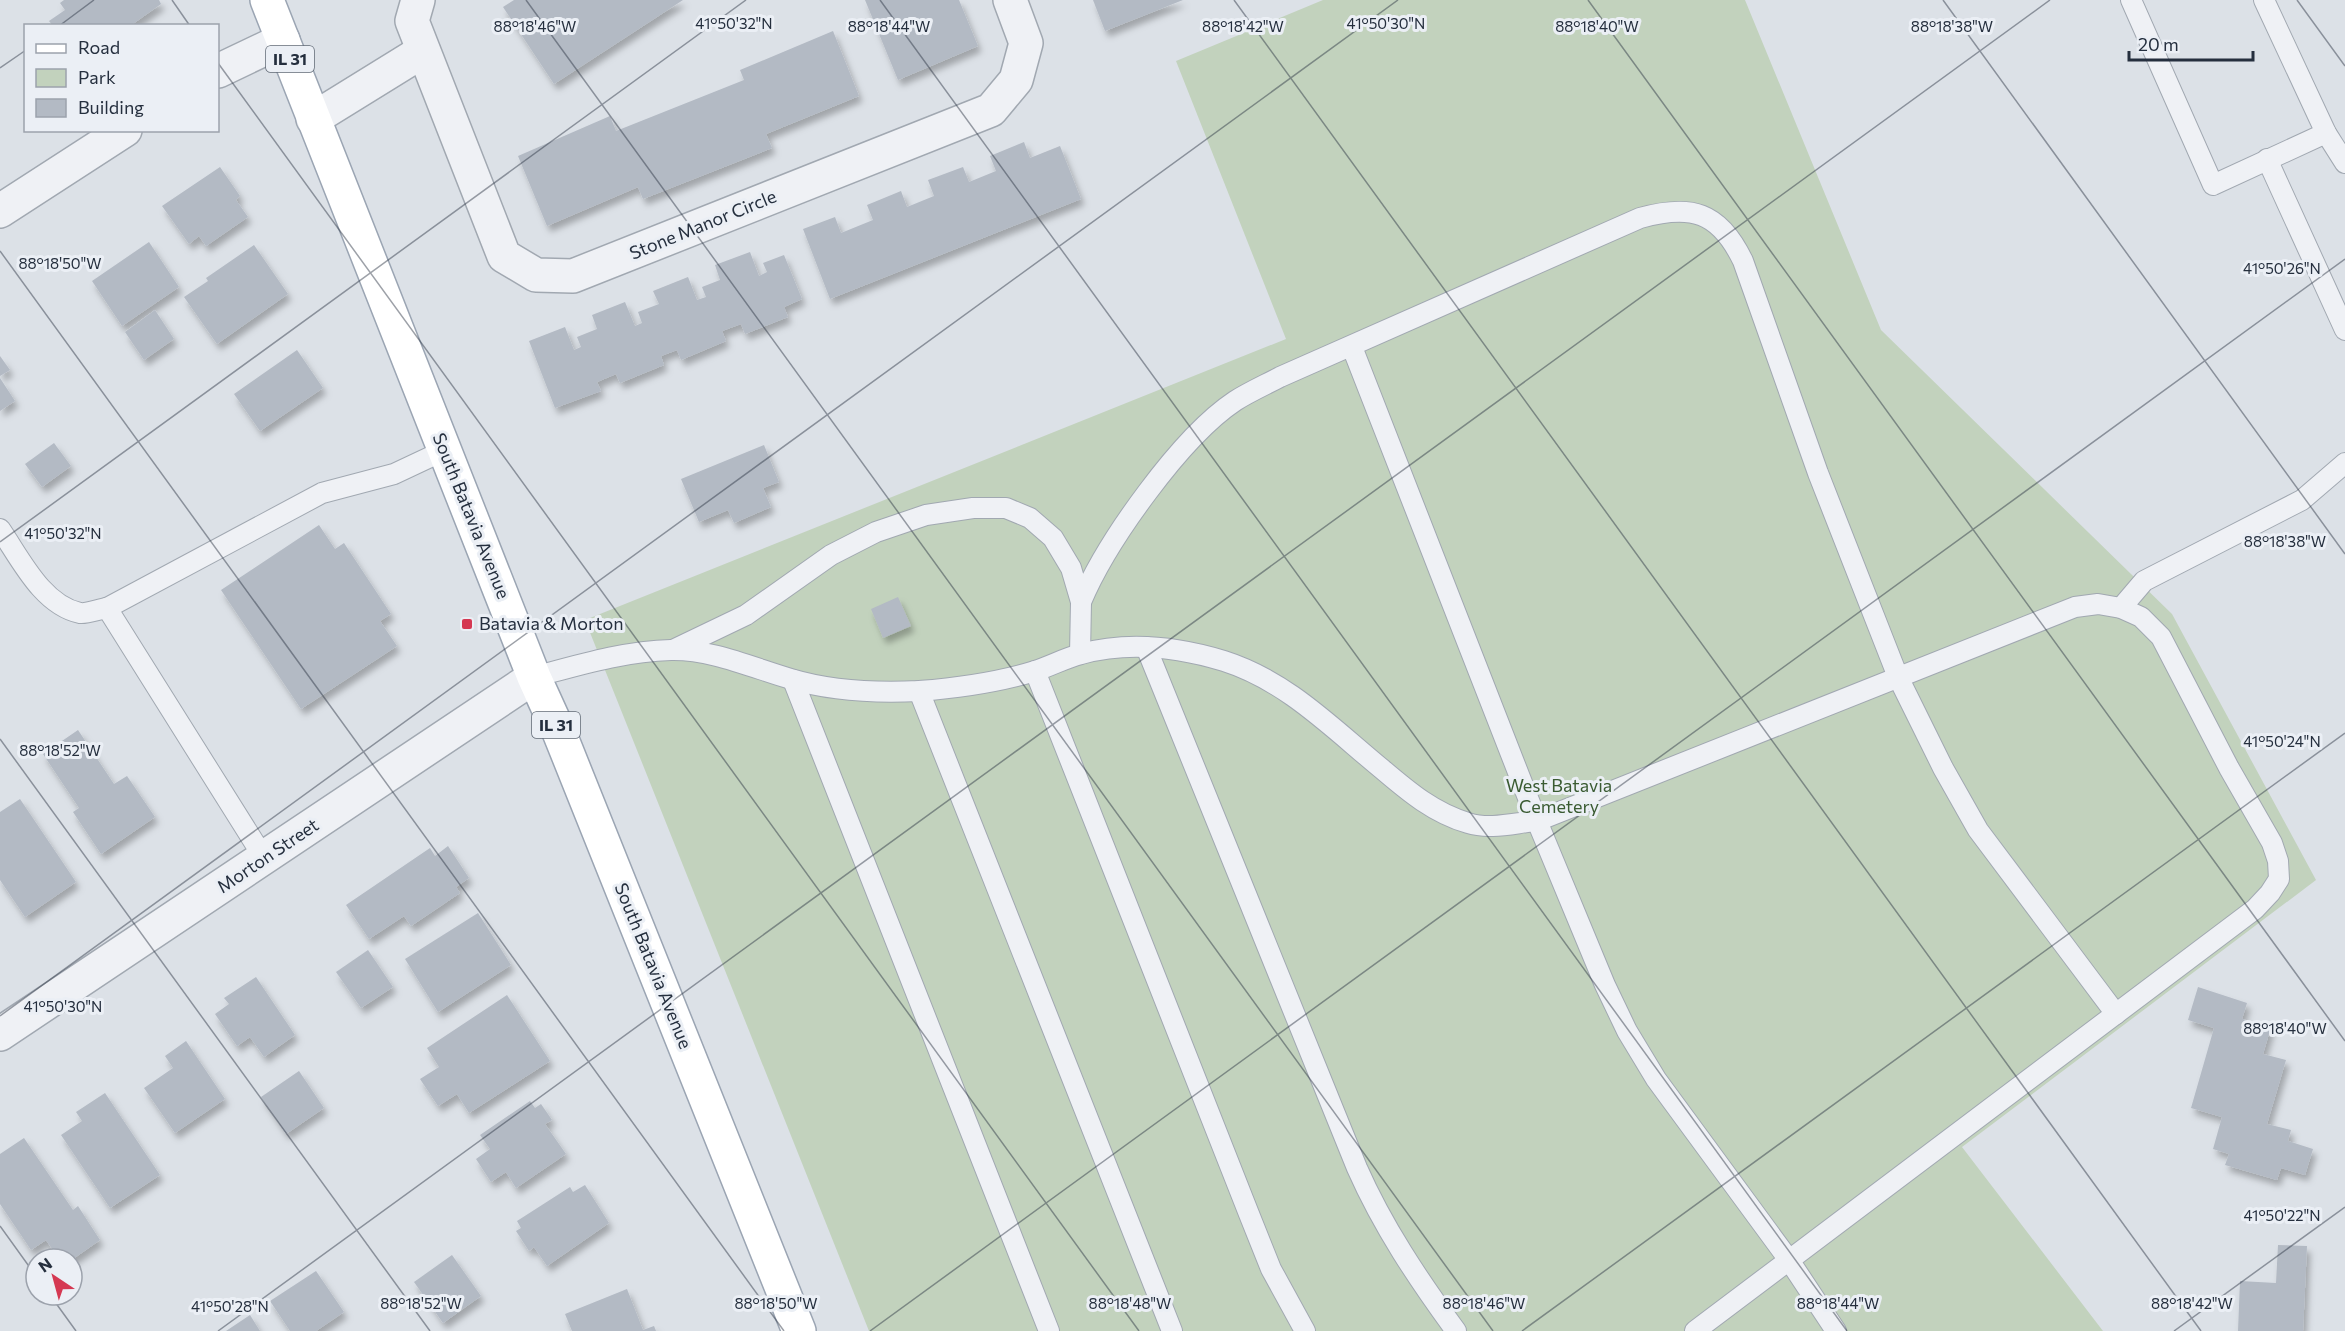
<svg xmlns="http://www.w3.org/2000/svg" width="2345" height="1331" viewBox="0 0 2345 1331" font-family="Commissioner,sans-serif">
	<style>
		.green { fill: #c2d2bd }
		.building { fill: #b3bac4; filter: url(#shadow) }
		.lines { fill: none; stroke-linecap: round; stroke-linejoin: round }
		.service-casing { stroke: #a1a8b1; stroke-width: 22 }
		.minor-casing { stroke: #a1a8b1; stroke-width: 36 }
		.primary-casing { stroke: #9ba5b3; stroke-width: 36 }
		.service { stroke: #eff1f5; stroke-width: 20 }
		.minor { stroke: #eff1f5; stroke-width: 33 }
		.primary { stroke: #fff; stroke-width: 33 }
		.ticks { fill: none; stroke: #252f3e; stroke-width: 1.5; stroke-opacity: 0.45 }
		.poi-dot { fill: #d53852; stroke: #ebeff5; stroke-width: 2 }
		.labels { text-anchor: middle; stroke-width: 6; stroke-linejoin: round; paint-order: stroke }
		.shield { fill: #ebeff5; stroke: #606975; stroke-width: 1.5 }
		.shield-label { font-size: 16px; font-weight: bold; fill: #252f3e }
		.street-label { font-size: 18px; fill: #252f3e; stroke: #ebeff5 }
		.poi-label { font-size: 18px; fill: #252f3e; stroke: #ebeff5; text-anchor: start }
		.park-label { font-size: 18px; fill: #3a5b32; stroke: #ebeff5 }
		.ticks-label { font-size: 15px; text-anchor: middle; fill: #252f3e; stroke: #ebeff5; stroke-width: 6; stroke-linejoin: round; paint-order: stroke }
	</style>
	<defs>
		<filter id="shadow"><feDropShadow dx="3.5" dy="6" stdDeviation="3" flood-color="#0004"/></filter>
	</defs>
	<rect width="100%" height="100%" fill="#dce1e7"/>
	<polygon class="green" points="1323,0 1745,0 1881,330 2172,614 2316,880 1962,1147 2103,1331 869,1331 585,620 1286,339 1176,61"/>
	<g class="building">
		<polygon points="64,0 159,0 161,4 130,26 53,26 49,21 65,10 60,3"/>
		<polygon points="514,0 683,0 554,84 503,7"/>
		<polygon points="865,0 959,0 978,46 898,80"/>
		<polygon points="1093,0 1183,0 1105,31"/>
		<polygon points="833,31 859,96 766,134 772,148 643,199 638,187 547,226 518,156 610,116 616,131 744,80 740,70"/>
		<polygon points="1024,142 1030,158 1060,146 1081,199 830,299 803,229 835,217 841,233 873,220 867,205 901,191 907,207 934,196 928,180 963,167 969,182 996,171 990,156"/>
		<polygon points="220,167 240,196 236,200 248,217 206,246 199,236 189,244 162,206"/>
		<polygon points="149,242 179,287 122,326 92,281"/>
		<polygon points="254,245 288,294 217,344 184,297 208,281 206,278"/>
		<polygon points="750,252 759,276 767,272 763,263 784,255 802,299 784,307 788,317 745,334 741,324 722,331 726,341 681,360 677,350 661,356 664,365 620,383 616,374 597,382 601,391 555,408 529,341 565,327 574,350 581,347 577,337 597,329 592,315 625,302 635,326 642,323 638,312 659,304 653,291 688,277 697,300 706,297 702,287 720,280 715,265"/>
		<polygon points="155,310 174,339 144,360 125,332"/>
		<polygon points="297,350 323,388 260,431 234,394"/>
		<polygon points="0,356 10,370 0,376"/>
		<polygon points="0,378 15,401 0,411"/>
		<polygon points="54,443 71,466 42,487 25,464"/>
		<polygon points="764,445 779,482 763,488 771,507 734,523 728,510 699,522 681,479"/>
		<polygon points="319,525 335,549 344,543 391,614 380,621 397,646 301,709 221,590"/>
		<polygon points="898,597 911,626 883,638 871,609"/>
		<polygon points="78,730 114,784 127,776 155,817 101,854 73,812 79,808 43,754"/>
		<polygon points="20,799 76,882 25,917 0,880 0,812"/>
		<polygon points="448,846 469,878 456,887 460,893 411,926 404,916 369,939 346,905 430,848 435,856"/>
		<polygon points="478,913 511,965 438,1012 405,959"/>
		<polygon points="368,950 393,987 361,1008 336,972"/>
		<polygon points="256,977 295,1035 264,1057 250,1037 237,1046 215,1014 229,1004 224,998"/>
		<polygon points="2198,987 2247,1003 2242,1019 2271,1027 2263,1054 2286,1060 2267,1124 2291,1130 2288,1141 2313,1149 2305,1175 2281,1168 2277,1180 2225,1165 2229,1154 2213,1149 2222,1117 2191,1108 2214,1028 2188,1020"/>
		<polygon points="507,995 550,1061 469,1113 457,1094 438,1106 420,1079 439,1067 427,1048"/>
		<polygon points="186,1041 225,1099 175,1133 144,1088 173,1068 165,1056"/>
		<polygon points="299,1071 324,1108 286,1134 261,1097"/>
		<polygon points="105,1093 160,1175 110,1208 61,1135 82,1121 76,1112"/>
		<polygon points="530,1101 535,1108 541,1104 552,1120 545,1124 566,1154 516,1188 506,1172 491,1182 476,1159 490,1149 480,1135"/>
		<polygon points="24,1138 73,1210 78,1206 100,1240 73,1259 59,1259 46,1240 31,1250 0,1204 0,1154"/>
		<polygon points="585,1185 609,1223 547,1266 534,1247 529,1251 516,1231 521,1228 517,1221 570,1187 573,1192"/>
		<polygon points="2278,1245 2307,1246 2303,1331 2238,1331 2240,1281 2276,1283"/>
		<polygon points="452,1255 481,1296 443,1323 414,1282"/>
		<polygon points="316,1271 344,1312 316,1331 290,1331 270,1301"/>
		<polygon points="627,1289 643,1330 654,1326 656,1331 572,1331 565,1314"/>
		<polygon points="250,1315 260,1331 226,1331"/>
	</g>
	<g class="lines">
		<defs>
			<g id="service">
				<polyline points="2131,0 2213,185 2326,133"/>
				<polyline points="2264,0 2326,133 2345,163"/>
				<polyline points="2267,159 2345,330"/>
				<polyline points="1352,347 1537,821 1605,985 1627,1031 1656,1079 1789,1260 1836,1331"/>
				<path d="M0 529C20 558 42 605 80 613 87 614 99 609 107 608"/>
				<path d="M1081 602C1106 542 1181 437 1235 401 1249 392 1265 385 1280 377L1640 218C1691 204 1719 211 1743 261L1818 473 1898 677 1943 768 1978 830 2116 1014"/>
				<polyline points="2121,608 2144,581 2302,500 2345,463"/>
				<path d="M1146 647 1357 1168C1383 1227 1418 1279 1456 1331"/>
				<polyline points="673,650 746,615 831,555 876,532 926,515 973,508 1006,508 1030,518 1053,538 1071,568 1081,602 1080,654"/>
				<polyline points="1035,671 1249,1214 1271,1269 1305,1331"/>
				<path d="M534 677C579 665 625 651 671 650 711 649 753 668 791 679 831 691 878 693 919 691 957 688 999 682 1035 671 1051 666 1065 658 1081 654 1128 641 1178 647 1224 661 1287 681 1332 728 1382 769 1409 792 1434 813 1468 823 1490 830 1514 823 1537 821L2075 607 2098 604 2121 608 2141 617 2161 637 2229 768 2272 843 2278 861 2279 879 2270 893 2255 909 1695 1331"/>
				<polyline points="793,680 1049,1331"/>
				<polyline points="919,691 1172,1331"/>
				<polyline points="264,858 107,608 322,493 394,474 445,450"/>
			</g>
			<g id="minor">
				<polyline points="418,0 412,21 504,256 536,275 573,276 991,110 1016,80 1026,43 1010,0"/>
				<polyline points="218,71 283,40"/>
				<polyline points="313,119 423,51"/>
				<polyline points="0,211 125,130"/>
				<polyline points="0,1034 534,677"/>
			</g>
			<polyline id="primary" points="267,0 534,677 559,732 799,1331"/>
		</defs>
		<use href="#service" class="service-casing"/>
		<use href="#minor" class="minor-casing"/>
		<use href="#primary" class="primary-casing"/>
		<use href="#service" class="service"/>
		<use href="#minor" class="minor"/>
		<use href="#primary" class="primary"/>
	</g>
	<path class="ticks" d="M172 0 190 26M526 0 1493 1331M880 0 1847 1331M1234 0 2201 1331M1588 0 2345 1041M1943 0 2345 554M2297 0 2345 66M59 26 94 0M218 63 1139 1331M0 68 26 50M0 251 784 1331M0 542 746 0M0 739 430 1331M0 1016 1398 0M0 1226 36 1276M50 1295 76 1331M218 1331 2050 0M870 1331 2345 259M1522 1331 2345 733M2174 1331 2345 1207"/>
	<rect class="poi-dot" x="461" y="618" width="12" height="12" rx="3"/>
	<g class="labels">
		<g class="shield">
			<rect x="266" y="46" width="48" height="26" rx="4.5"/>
			<rect x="532" y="712" width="48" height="26" rx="4.5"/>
		</g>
		<g class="shield-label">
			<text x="290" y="65">IL 31</text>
			<text x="556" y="731">IL 31</text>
		</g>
		<g class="street-label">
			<text transform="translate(703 225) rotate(-22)" y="6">Stone Manor Circle</text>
			<text transform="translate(471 516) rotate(68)" y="6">South Batavia Avenue</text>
			<text transform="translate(268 856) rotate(-34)" y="6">Morton Street</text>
			<text transform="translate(653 966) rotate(68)" y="6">South Batavia Avenue</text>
		</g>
		<g class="poi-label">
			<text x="479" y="630">Batavia &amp; Morton</text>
		</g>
		<g class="park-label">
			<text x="1559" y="792">West Batavia<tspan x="1559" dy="21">Cemetery</tspan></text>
		</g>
	</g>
	<g class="ticks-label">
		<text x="734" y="29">41°50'32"N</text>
		<text x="1386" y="29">41°50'30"N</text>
		<text x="535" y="32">88°18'46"W</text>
		<text x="889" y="32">88°18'44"W</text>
		<text x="1243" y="32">88°18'42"W</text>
		<text x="1597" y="32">88°18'40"W</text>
		<text x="1952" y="32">88°18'38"W</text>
		<text x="60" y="269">88°18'50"W</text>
		<text x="2282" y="274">41°50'26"N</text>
		<text x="63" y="539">41°50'32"N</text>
		<text x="2285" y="547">88°18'38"W</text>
		<text x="2282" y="747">41°50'24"N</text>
		<text x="60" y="756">88°18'52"W</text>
		<text x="63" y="1012">41°50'30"N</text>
		<text x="2285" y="1034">88°18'40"W</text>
		<text x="2282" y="1221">41°50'22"N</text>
		<text x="421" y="1309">88°18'52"W</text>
		<text x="776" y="1309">88°18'50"W</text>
		<text x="1130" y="1309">88°18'48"W</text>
		<text x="1484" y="1309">88°18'46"W</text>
		<text x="1838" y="1309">88°18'44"W</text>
		<text x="2192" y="1309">88°18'42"W</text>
		<text x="230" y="1312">41°50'28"N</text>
	</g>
	<rect x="24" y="24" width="195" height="108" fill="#ebeff5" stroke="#9ca2ac" stroke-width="1.5"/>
	<rect x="36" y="44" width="30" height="9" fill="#ffffff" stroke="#9ca2ac" stroke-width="1.5"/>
	<text x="78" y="54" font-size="18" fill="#252f3e">Road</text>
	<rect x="36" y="69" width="30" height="18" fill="#c2d2bd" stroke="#9ca2ac" stroke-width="1.5"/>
	<text x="78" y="84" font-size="18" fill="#252f3e">Park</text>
	<rect x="36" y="99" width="30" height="18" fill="#b3bac4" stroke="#9ca2ac" stroke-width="1.5"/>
	<text x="78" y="114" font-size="18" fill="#252f3e">Building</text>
	<g transform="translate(54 1277) rotate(324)"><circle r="28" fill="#ebeff5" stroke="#9ca2ac" stroke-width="1.5"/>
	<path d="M0-4.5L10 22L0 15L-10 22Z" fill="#d53852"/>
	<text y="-9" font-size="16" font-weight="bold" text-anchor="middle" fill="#252f3e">N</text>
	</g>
	<path d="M2129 51v9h124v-9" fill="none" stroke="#252f3e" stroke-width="3"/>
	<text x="2138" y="51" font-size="18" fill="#252f3e" stroke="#ebeff5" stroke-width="4.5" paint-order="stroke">20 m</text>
</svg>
